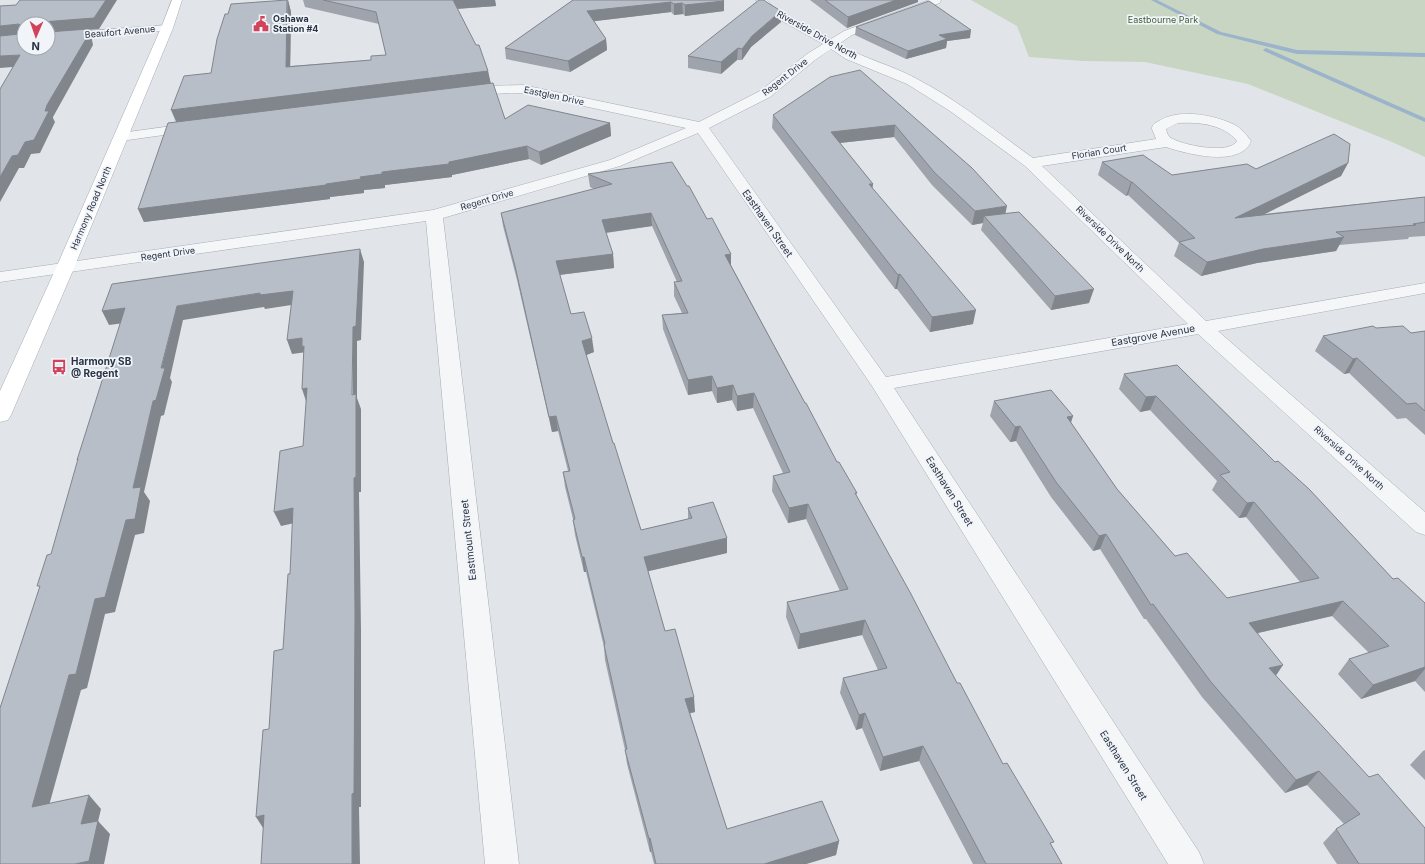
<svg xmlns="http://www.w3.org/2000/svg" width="1425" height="864" viewBox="0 0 1425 864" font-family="Inter,sans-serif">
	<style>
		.green { fill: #c7d5c2 }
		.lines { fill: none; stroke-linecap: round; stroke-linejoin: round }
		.stream { fill: #9bb3cb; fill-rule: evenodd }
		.minor-casing { stroke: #a6acb5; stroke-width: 1 }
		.secondary-casing { stroke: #a6acb5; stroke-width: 1 }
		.minor { fill: #f4f6f8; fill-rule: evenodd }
		.secondary { fill: #fff; fill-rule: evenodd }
		.wall { fill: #9ea3ac }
		.shaded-wall { fill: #81858c }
		.building { fill: #b8bec8; stroke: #81858c }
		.labels { text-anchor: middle; stroke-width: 3.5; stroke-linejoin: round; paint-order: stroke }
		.far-poi-label { font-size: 9px; font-weight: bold; fill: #293343; stroke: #f1f4f8; text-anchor: start }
		.far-park-label { font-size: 9px; fill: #3e5f35; stroke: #f1f4f8 }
		.far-street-label { font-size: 9px; fill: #293343; stroke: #f1f4f8 }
		.street-label { font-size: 10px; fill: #293343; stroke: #f1f4f8 }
		.poi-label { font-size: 10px; font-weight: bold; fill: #293343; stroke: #f1f4f8; text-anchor: start }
	</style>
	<rect width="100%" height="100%" fill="#e1e5ea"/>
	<polygon class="green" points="971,0 1425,0 1425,157 1392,142 1248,84 1145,62 1083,61 1029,57 1017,26"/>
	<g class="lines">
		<g class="stream">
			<polygon points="1151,0 1157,0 1221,32 1297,50 1425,53 1425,57 1297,54 1217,34"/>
			<polygon points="1266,48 1425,118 1425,122 1264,51 1263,50"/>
		</g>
		<defs>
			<g id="minor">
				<path d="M756 0H767L776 9 831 39 844 31 929 0H941L940 3 852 35 839 44C864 59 892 65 917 79 958 100 995 131 1033 158L1156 139 1152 129C1152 124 1155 123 1159 121 1179 108 1213 115 1233 124 1241 128 1246 134 1251 141 1241 168 1187 154 1166 147L1042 166 1206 321 1425 283V293L1218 331 1425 512V535L1416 532 1198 334 894 388 1199 852 1204 864H1168L872 386 698 133 620 166 443 218 519 864H485L426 221 0 282V272L433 210 610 160 686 128 523 93 486 94 466 97 461 96 459 93 461 90 486 86 523 85 699 122 760 91 807 54 823 44 768 13ZM831 49 846 59 907 84 950 111 1025 166 1188 324 886 377 709 128 770 97 815 60ZM1178 123C1199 122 1223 124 1237 141 1229 155 1184 145 1173 139 1168 137 1167 133 1166 129Z"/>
				<polygon points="167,25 171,26 173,28 171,30 48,42 48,34"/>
				<polygon points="194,123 199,124 201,127 199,130 121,141 116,140 114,137 116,134 121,133"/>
			</g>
			<polygon id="secondary" points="172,0 182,0 173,28 74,268 11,415 8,420 0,422 0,391 56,268 161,28"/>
		</defs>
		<use href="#minor" class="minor-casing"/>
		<use href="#secondary" class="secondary-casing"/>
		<use href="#minor" class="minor"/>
		<use href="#secondary" class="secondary"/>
	</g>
	<g class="wall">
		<polygon points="288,0 291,12 290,66 371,60 386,55 379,24 305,7 303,0 495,0 496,6 457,9 488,71 490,83 505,119 610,123 611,136 541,165 529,159 452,175 452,177 385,185 385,188 364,190 364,193 330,197 330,199 144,222 138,209 176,122 211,73 228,14"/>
		<polygon points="573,0 724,1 724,11 685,16 683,14 674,15 671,12 594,21 606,39 607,50 570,72 506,59 505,48"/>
		<polygon points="810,0 918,0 918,2 847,28"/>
		<polygon points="781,22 751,47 742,60 737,60 721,74 688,68 688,56"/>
		<polygon points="856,27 970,38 947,41 946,48 906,59 855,35"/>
		<polygon points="860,70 1006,214 1089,303 1051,310 981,230 983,223 972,225 932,185 894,137 840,143 873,184 872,188 973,324 930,332 897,289 895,289 772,128 773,115"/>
		<polygon points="1102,162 1172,175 1348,163 1341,176 1264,214 1425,197 1425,236 1409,237 1408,239 1339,245 1336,251 1257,263 1201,276 1174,256 1179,243 1128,195 1126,196 1098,175"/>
		<polygon points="588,174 707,219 731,254 731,265 805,403 837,462 857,493 856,495 957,683 1003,764 1052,846 1062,864 973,864 919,761 880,771 862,728 856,730 840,693 843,678 878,670 862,635 798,649 786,617 787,602 840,591 806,519 788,523 772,491 773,476 783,473 753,408 737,411 732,400 717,403 712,391 688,395 663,329 662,315 682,313 674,296 674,282 677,282 652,226 606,233 613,254 614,268 560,275 571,314 594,352 586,355 613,443 641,530 688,519 688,508 727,553 648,571 665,631 695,712 690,713 727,829 839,841 836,855 806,864 654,864 651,852 650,852 627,764 625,750 605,660 604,647 586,572 584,572 575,535 573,520 573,519 565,487 563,472 568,471 558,431 552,432 517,280 503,226 501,213 594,189 590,187"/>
		<polygon points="1376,328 1411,333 1425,331 1425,435 1406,418 1397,419 1349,373 1344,374 1315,351 1323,336"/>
		<polygon points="1177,365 1393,579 1425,603 1425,692 1415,681 1361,699 1338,674 1349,659 1369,653 1332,616 1258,633 1276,676 1425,864 1337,864 1323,843 1336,829 1344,824 1307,785 1285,793 1202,697 1146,619 1144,619 1100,549 1093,551 1051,497 1016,441 1010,442 990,416 994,401 1073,416 1071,423 1117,489 1175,556 1227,598 1300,582 1246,517 1239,518 1212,490 1217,481 1150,410 1140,412 1119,389 1124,374"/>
		<polygon points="1425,750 1425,780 1410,765 1423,751"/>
	</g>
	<g class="shaded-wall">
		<polygon points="106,0 117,0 99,29 88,30 92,39 92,40 93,45 53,117 53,118 55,122 40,153 31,154 24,168 19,168 0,202 0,177 12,156 25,142 45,111 47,105 84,34 48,33 48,24 42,24 42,22"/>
		<polygon points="288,0 291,12 290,80 286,67"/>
		<polygon points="452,0 495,0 496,6 454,9"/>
		<polygon points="896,0 918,0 918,2 847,28 848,17"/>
		<polygon points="724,1 724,11 685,16 685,5"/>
		<polygon points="671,2 671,12 588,22 587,11"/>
		<polygon points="682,3 683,14 674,15 674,4"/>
		<polygon points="781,11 781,22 751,47 742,60 742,49 752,36"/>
		<polygon points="19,24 24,35 0,36 0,26"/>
		<polygon points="971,30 970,38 947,41 946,48 906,59 908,51 939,35"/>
		<polygon points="606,39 607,50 570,72 568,61"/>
		<polygon points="738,48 737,60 721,74 721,62"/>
		<polygon points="20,55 25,66 0,68 0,56"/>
		<polygon points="488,71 491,84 177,124 171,110"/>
		<polygon points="610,123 611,136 541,165 539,152"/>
		<polygon points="895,125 894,137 830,144 831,132"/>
		<polygon points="527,146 529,159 452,175 452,177 385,185 385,188 364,190 364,193 330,197 330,199 144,222 138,209 326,184 382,172 449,162"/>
		<polygon points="1348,163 1341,176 1229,232 1235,218"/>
		<polygon points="1131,182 1132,182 1128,195 1126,196"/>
		<polygon points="869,184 873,184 871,197"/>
		<polygon points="1007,206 1004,220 984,216 983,223 972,225 975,211"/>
		<polygon points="651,213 652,226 603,233 602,220"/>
		<polygon points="1344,237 1336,251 1257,263 1201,276 1207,262 1263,249"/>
		<polygon points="360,249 364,262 361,340 357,341 357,398 361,409 361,492 359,492 361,630 361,807 359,807 360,864 352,864 353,327"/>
		<polygon points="613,254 614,268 558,275 556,261"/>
		<polygon points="731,254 731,268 725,255"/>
		<polygon points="900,274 897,289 895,289 898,275"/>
		<polygon points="1094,289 1089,303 1051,310 1055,296"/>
		<polygon points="293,291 298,304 265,309 264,307 183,320 170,378 172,382 164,415 161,416 144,492 150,501 144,533 135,535 115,612 105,614 87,688 81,690 45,820 32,807 69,675 133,488 153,401 177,306 260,293"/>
		<polygon points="125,308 132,322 109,325 102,311"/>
		<polygon points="976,310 973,324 930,332 932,317"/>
		<polygon points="302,338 307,352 292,354 287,340"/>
		<polygon points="592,338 594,352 584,356 582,341"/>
		<polygon points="1357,358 1349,373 1344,374 1353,359"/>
		<polygon points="712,376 712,391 688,395 688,380"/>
		<polygon points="733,385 732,400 717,403 717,388"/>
		<polygon points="307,388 307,404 302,389"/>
		<polygon points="754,393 753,408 737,411 737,396"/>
		<polygon points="1156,396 1150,410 1140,412 1146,397"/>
		<polygon points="556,416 558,431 552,432 549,417"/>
		<polygon points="1073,416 1068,430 1067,417"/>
		<polygon points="1020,426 1016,441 1010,442 1015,427"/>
		<polygon points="1254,502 1246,517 1239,518 1247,503"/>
		<polygon points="808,504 806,519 788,523 789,508"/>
		<polygon points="293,508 299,522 281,526 274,512"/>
		<polygon points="1106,534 1100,549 1093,551 1099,536"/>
		<polygon points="727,538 727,553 645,572 644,557"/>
		<polygon points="582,557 584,557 586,572 584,572"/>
		<polygon points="1343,601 1332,616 1240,637 1249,623"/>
		<polygon points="865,620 862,635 798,649 800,634"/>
		<polygon points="1283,665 1273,680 1269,668"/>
		<polygon points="1425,667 1425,669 1415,681 1361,699 1373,685"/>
		<polygon points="694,697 695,712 686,714 685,699"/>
		<polygon points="865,713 862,728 856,730 859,715"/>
		<polygon points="923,746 919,761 880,771 883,757"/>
		<polygon points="1319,771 1307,785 1285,793 1296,780"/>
		<polygon points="89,795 101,809 94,838 81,824"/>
		<polygon points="264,815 265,831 256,817"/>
		<polygon points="98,821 110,834 104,864 75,864"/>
		<polygon points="650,838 651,852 650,852 649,839"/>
		<polygon points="839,841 836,855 806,864 764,864"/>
	</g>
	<g class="building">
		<polygon points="20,0 106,0 94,18 42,22 42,24 24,24 24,48 48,48 48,32 88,29 84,34 89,34 47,105 45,111 49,111 34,140 25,142 18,155 12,156 0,177 0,89 20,55 0,56 0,36 20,34 20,25 19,24 0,26 0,6 16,5"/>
		<polygon points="287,0 286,67 371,60 371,56 386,55 376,12 323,0 453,0 476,45 479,45 488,71 171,110 184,76 211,73 217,39 225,14 228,14 231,4"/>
		<polygon points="573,0 723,0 724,1 685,5 682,3 674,4 671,2 587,11 606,39 568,61 505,48"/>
		<polygon points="759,0 764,0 768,3 781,11 752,36 742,49 738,48 721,62 688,56"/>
		<polygon points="825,0 896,0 848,17"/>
		<polygon points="929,1 971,30 939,35 947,39 908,51 856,27"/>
		<polygon points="860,70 972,168 1007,206 975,211 934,172 895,125 831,132 873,184 869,184 976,310 932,317 900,274 898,275 773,115 830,77"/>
		<polygon points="493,83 505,119 528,105 610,123 539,152 527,146 449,162 449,164 382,172 382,174 360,177 361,179 326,184 326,185 138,209 168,123"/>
		<polygon points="1334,134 1350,144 1348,163 1235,218 1425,197 1425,222 1413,224 1416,225 1336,232 1344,237 1263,249 1207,262 1179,242 1195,238 1132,182 1131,182 1102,162 1143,155 1172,175 1247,164 1256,169"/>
		<polygon points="672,162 687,186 689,186 707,219 712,218 731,254 725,255 805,403 806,403 837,462 839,462 857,493 855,493 911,594 957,683 960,683 1003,764 1007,763 1054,842 1050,843 1062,864 986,864 923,746 883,757 865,713 859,715 843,678 887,668 865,620 800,634 787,602 848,589 808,504 789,508 773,476 790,472 754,393 737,396 733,385 717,388 712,376 688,380 662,315 688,313 674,282 682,281 651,213 602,220 613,254 556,261 571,314 584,312 592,338 582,341 613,443 614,443 641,530 692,518 688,508 713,502 727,538 644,557 665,631 675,629 694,697 685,699 727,829 822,801 839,841 764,864 656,864 650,838 649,839 625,750 627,749 604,645 605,644 584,557 582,557 573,520 575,519 563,472 570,471 556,416 549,417 515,266 501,213 612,184 588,174"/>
		<polygon points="1019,212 1094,289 1055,296 984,216"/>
		<polygon points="360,249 356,326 353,327 352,395 356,394 356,477 354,478 355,615 354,793 352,794 352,864 261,864 264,815 256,817 263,730 269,729 274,651 283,649 288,574 290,574 293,508 274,512 280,451 303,446 307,388 302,389 304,346 302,347 302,338 287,340 293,291 260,295 260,293 177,306 161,368 165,368 156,400 153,401 133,488 141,487 135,519 126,520 105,597 95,599 76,674 69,675 32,807 89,795 81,824 98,821 89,861 75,864 0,864 0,708 40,586 37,586 47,555 51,554 78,459 77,460 125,308 102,311 112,284"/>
		<polygon points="1373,326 1376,328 1403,326 1411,333 1425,331 1425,411 1416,403 1407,404 1357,358 1353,359 1323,336"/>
		<polygon points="1177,365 1275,462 1278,461 1309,489 1393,579 1398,578 1425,603 1425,667 1373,685 1349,659 1389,646 1343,601 1249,623 1283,665 1269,668 1369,777 1378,774 1425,828 1425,864 1359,864 1336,829 1360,814 1319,771 1296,780 1211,682 1153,604 1151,605 1106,534 1099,536 1056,482 1020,426 1015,427 994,401 1051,390 1073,416 1067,417 1117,489 1175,556 1187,553 1227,598 1319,578 1254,502 1247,503 1220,475 1230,472 1156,396 1146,397 1124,374"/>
	</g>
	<defs>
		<symbol id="civic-bare" viewBox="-9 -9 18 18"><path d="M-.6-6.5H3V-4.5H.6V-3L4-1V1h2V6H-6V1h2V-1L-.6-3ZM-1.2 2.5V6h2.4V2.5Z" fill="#d3425b" stroke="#f1f4f8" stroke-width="2.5" paint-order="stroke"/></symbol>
		<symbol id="bus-bare" viewBox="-9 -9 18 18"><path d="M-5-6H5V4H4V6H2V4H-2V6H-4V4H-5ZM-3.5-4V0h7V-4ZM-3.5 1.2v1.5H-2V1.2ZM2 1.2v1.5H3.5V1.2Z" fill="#d3425b" stroke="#f1f4f8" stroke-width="2.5" paint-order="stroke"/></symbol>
	</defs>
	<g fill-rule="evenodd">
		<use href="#civic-bare" x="250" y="13" width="22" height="22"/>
		<use href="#bus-bare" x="48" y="356" width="22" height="22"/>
	</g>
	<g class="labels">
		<g class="far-poi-label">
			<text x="273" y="22">Oshawa<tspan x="273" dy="10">Station #4</tspan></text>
		</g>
		<g class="far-park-label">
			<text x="1163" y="23">Eastbourne Park</text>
		</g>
		<g class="far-street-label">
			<text transform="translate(120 32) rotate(-5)" y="3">Beaufort Avenue</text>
			<text transform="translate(817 35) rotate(29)" y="3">Riverside Drive North</text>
			<text transform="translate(785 77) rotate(-38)" y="3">Regent Drive</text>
			<text transform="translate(554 96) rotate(12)" y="3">Eastglen Drive</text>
			<text transform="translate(1099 152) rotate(-9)" y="3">Florian Court</text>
			<text transform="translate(487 200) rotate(-16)" y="3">Regent Drive</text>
			<text transform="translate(91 208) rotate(-67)" y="3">Harmony Road North</text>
			<text transform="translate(1110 239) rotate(44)" y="3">Riverside Drive North</text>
			<text transform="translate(168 254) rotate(-8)" y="3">Regent Drive</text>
			<text transform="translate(1349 458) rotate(42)" y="3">Riverside Drive North</text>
		</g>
		<g class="street-label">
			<text transform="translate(768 223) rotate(55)" y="4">Easthaven Street</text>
			<text transform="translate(1153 335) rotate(-10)" y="4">Eastgrove Avenue</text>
			<text transform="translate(950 491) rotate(58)" y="4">Easthaven Street</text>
			<text transform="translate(468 540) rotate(-96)" y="4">Eastmount Street</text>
			<text transform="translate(1124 765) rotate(58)" y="4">Easthaven Street</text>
		</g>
		<g class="poi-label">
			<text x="71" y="365">Harmony SB<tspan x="71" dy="12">@ Regent</tspan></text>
		</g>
	</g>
	<g transform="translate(36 36) rotate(182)"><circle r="19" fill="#f1f4f8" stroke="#a1a7b0"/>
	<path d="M0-3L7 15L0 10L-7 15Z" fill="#d3425b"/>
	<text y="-6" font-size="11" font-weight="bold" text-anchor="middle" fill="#293343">N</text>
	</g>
</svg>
